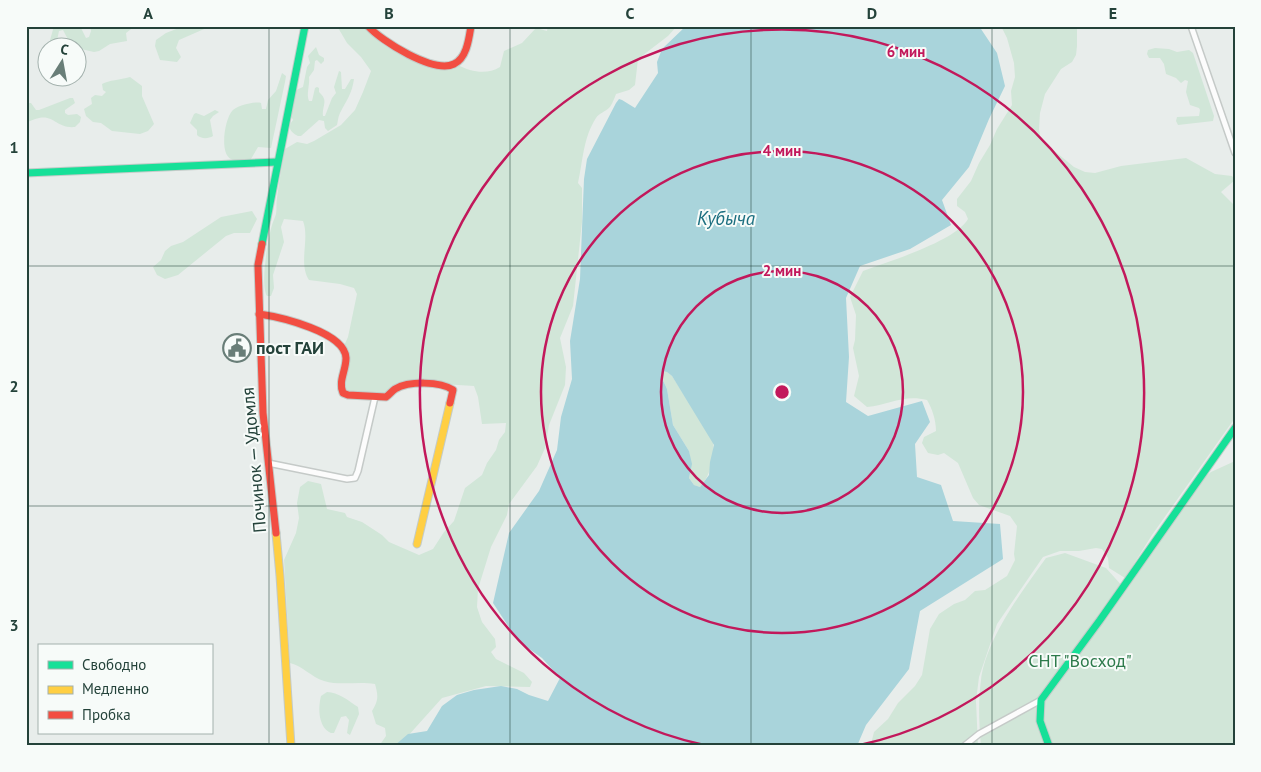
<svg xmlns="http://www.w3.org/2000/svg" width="1261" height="772" viewBox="0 0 1261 772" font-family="'PT Sans',sans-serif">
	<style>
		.green { fill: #d1e6d8 }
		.water { fill: #a9d4db; fill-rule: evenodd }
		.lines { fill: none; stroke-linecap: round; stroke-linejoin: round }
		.street-casing { stroke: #c5cac8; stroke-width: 8 }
		.fast-casing { stroke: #c3cbc8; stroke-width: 9 }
		.slow-casing { stroke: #c3cbc8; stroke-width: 9 }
		.jam-casing { stroke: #c3cbc8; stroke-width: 9 }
		.street { stroke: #fcfcfc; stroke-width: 5 }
		.fast { stroke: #16e098; stroke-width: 7 }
		.slow { stroke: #ffcf43; stroke-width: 7 }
		.jam { stroke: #f24e42; stroke-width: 7 }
		.grid { fill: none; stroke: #24423a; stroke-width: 1; stroke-opacity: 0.55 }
		.ring { fill: none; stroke: #c2185b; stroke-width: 2.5 }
		.labels { text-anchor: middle; stroke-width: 4; stroke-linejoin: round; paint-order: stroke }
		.poi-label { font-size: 18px; font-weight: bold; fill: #24423a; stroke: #f7fbf9; text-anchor: start }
		.street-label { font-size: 18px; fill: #24423a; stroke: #f7fbf9 }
		.park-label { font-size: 18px; fill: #2d7a4b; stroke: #f7fbf9 }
		.water-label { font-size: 19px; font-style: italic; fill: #1c6f80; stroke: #f7fbf9 }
		.centre { fill: #c2185b; stroke: #f7fbf9; stroke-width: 2.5 }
		.ring-label { font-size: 15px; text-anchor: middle; font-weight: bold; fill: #c2185b; stroke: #f7fbf9; stroke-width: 4; stroke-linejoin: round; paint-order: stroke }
		.neatline { fill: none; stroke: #24423a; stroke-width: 2 }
		.grid-label { font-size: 16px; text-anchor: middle; font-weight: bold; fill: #24423a }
	</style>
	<rect width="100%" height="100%" fill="#e8edeb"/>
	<g class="green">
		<polygon points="54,26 80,26 86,38 89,37 91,31 90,26 135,26 126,33 127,41 110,44 99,51 94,52 72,47 63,30 59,31 56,45 60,47 48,48 47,52 47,51"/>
		<polygon points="184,26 211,26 179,40 176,48 181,57 177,62 160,60 155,46 156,40 166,33"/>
		<path d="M337 26H362L381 43 398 53 418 59 430 66 446 70 458 65C471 72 487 75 500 67L504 51 522 43 536 28 547 31 548 26H677L668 36 638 59 635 85 629 90 616 94C614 99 612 105 609 108 605 112 599 113 596 118 583 138 583 161 578 183L582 188V222L573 306 560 338 566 367 565 385 549 425 545 448 537 466 509 504 507 515 491 547 478 589 477 607 482 622 495 639 496 647 491 652 496 659 524 673 532 682 530 687 486 686 442 698 407 737 396 746H379L386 736 385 728 376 724 372 711C379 700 378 695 375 684 357 681 341 686 324 681 311 677 303 666 290 663L284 560 296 533 299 518 297 503 300 487 308 481 321 484 327 509 345 513 347 517 362 522 382 535 389 542 419 555 433 549 444 532 454 521 465 488 482 475 487 463 496 450 499 440 505 432 506 423 482 424 478 397 474 386 410 382 383 397 367 396 343 391 342 356 343 348 348 337 357 294 354 288 340 284 309 280C298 263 310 239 303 221L284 219 281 227 284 242 273 275 274 288 271 296H267C260 285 268 238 272 225 273 221 275 218 276 214 277 209 276 203 277 198 279 182 282 165 285 149L297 142 307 144 314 141 341 125 355 110 363 92 371 71 361 57 347 43Z"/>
		<path d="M1001 26H1077V46L1076 55 1072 62 1061 69 1045 94 1040 113 1039 129 1041 140 1074 167 1085 172 1095 173 1121 166 1186 158 1215 174 1232 176 1235 180 1221 192 1235 206V418L1152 535 1125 578 1109 568 1108 558 1102 549 1096 548 1079 551H1060L1043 557 997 624 979 677 976 701 978 746H873L872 740 874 732 888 719 898 703 915 686 922 675 930 629 939 614 954 604 965 600 975 591 985 590 1007 576 1015 560 1014 554 1017 526 1010 516 979 505 973 498 958 463 944 453 938 455 928 453 922 443 924 437 936 431C936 420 932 408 927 400 904 394 889 405 867 407L854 396 859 376 853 348 855 340 856 315 850 297 863 271C887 262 956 241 968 219L965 212 957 206V199L971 181 979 163 990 145 997 129 1012 105 1011 91 1015 77 1014 63 1007 38Z"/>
		<path d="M316 47 319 55 324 58V61L321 64 317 60 315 61 314 70 309 77C310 85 306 94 309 101H312L315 88 317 87 319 88V92C329 101 322 105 323 116H325L332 98 336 93 334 87 339 71 341 72 342 89H345L351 79H354C352 94 346 101 340 113 338 117 338 121 337 125L328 131 325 128 324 121 319 120 301 136H298C290 132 287 127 293 120L291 116 296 90 303 87 307 67 310 63 308 56Z"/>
		<polygon points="1155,48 1169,49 1177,52 1189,50 1193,53 1214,116 1213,121 1178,125 1176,121 1177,117 1199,116 1200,110 1199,108 1190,105 1186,92 1188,81 1185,80 1181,83 1176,78 1166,74 1164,64 1160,58 1149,58 1147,54 1148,50"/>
		<path d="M282 73 286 76 285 82 271 148 258 147 251 159C245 159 237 162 231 159 219 153 225 119 232 111 236 106 255 101 261 103L262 109H266L268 100 276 91Z"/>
		<path d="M130 77 142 86V96L154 124 148 131 140 134 112 131 101 123 93 122 86 116 84 109 92 104 91 98 95 95 102 96 106 92 103 90 102 84C109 80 120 80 130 77Z"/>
		<path d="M70 98H73L75 103 65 110V113L68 115 77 114 81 117 80 122 75 127C52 129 55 108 26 123V103H31L36 110H39Z"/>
		<path d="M215 110 219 112 213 116 210 120 213 136C208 139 201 139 197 135V130L190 123 194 114 196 113 204 116Z"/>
		<polygon points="252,211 257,219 250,233 234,233 226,236 178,275 165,279 157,275 153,267 161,260 165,251 171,246 183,242 221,217"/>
		<path d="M663 371H666L672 376 712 439C717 453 710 477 700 487L694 485 689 478 691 467 689 451 673 425 667 389 661 376Z"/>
		<path d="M1235 461V746H981C979 724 978 702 981 680 986 639 1022 591 1046 558L1065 553 1106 568 1124 588 1196 485 1211 472Z"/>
		<path d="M327 692C338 692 349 701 358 707L359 714 350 735 347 733 349 720 346 716 341 717 334 733H331C318 727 318 708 321 696Z"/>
	</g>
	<path class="water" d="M686 26H979L997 53 1005 86 989 119 969 167 942 200 951 225 910 249 860 266 846 298 849 357 846 402 868 416 922 401 930 422 915 444 917 477 941 485 953 521 1000 524 1003 559 920 611 909 669 866 725 857 746H394L408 734 427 731 442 706 457 695 474 690 501 686 517 689 529 695 548 701 560 678 542 658 518 641 493 603 509 533 539 491 557 450 561 417 572 379 570 341 580 279 584 179 587 159 616 103 619 99 622 100 635 108 658 73 657 62 662 49ZM663 371 667 372 672 376 714 445 710 462 709 475 700 487 694 485 689 478 692 464 689 451 673 425 667 389 661 376Z"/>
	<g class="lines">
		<defs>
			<g id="street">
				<polyline points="1191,26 1235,153"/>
				<polyline points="268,463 347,479 355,478 358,471 375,397"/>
				<polyline points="964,746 979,734 1041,700"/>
			</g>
			<g id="fast">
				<polyline points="26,173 277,162"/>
				<polyline points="262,244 305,26"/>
				<polyline points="1049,746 1040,721 1041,700 1100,620 1235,428"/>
			</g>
			<g id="slow">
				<polyline points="276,533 280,576 291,746"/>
				<polyline points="417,544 450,403"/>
			</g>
			<g id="jam">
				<path d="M368 26C381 41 434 74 454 64 467 58 469 38 471 26"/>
				<polyline points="262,244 258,265 263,413 276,533"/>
				<path d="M259 314C280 317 345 332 346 358 346 371 338 381 343 393L348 395 386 397C389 395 392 391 395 389 409 381 440 381 453 390L450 403"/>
			</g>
		</defs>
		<use href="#street" class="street-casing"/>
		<use href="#fast" class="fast-casing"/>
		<use href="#slow" class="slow-casing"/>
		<use href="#jam" class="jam-casing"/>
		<use href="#street" class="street"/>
		<use href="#fast" class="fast"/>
		<use href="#slow" class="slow"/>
		<use href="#jam" class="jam"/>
	</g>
	<path class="grid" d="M269 26V746M510 26V746M751 26V746M992 26V746M26 266H1235M26 506H1235"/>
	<g class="ring">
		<circle cx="782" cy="392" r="121"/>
		<circle cx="782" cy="392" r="241"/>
		<path d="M704 745A362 362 0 1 1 860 745"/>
	</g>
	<defs>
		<symbol id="civic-ring" viewBox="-11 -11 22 22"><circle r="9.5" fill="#f7fbf9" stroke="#697e78" stroke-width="1.5"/><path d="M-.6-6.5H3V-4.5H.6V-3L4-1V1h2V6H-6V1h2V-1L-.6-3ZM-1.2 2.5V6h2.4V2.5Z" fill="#697e78"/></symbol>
	</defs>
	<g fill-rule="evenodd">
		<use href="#civic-ring" x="221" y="332" width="32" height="32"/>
	</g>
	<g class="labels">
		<g class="poi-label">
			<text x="256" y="354">пост ГАИ</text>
		</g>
		<g class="street-label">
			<text transform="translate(254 460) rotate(-95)" y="6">Починок — Удомля</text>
		</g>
		<g class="park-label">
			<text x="1080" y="667">СНТ "Восход"</text>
		</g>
		<g class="water-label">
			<text x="726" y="225">Кубыча</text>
		</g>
	</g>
	<circle cx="782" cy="392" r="8" class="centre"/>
	<g class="ring-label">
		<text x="906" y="57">6 мин</text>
		<text x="782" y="156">4 мин</text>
		<text x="782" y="276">2 мин</text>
	</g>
	<rect width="1261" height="772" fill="none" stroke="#f7fbf9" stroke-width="55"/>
	<rect x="38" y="644" width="175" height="90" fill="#f7fbf9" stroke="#a3b1ad"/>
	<rect x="48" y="661" width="25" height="8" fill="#16e098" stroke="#a3b1ad"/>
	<text x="82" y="670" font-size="15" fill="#24423a">Свободно</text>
	<rect x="48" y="686" width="25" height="8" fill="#ffcf43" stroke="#a3b1ad"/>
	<text x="82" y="694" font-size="15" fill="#24423a">Медленно</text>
	<rect x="48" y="711" width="25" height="8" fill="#f24e42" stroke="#a3b1ad"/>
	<text x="82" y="720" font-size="15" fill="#24423a">Пробка</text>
	<g transform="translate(62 62) rotate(11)"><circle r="24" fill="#f7fbf9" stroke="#a3b1ad"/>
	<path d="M0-4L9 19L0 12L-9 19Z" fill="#697e78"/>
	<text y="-8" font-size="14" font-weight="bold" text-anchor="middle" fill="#24423a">С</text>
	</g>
	<rect x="28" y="28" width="1206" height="716" class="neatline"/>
	<g class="grid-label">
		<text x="148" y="19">A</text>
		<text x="389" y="19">B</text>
		<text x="630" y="19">C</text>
		<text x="872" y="19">D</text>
		<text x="1113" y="19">E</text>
		<text x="14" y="153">1</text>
		<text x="14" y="392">2</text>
		<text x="14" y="631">3</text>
	</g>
</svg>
